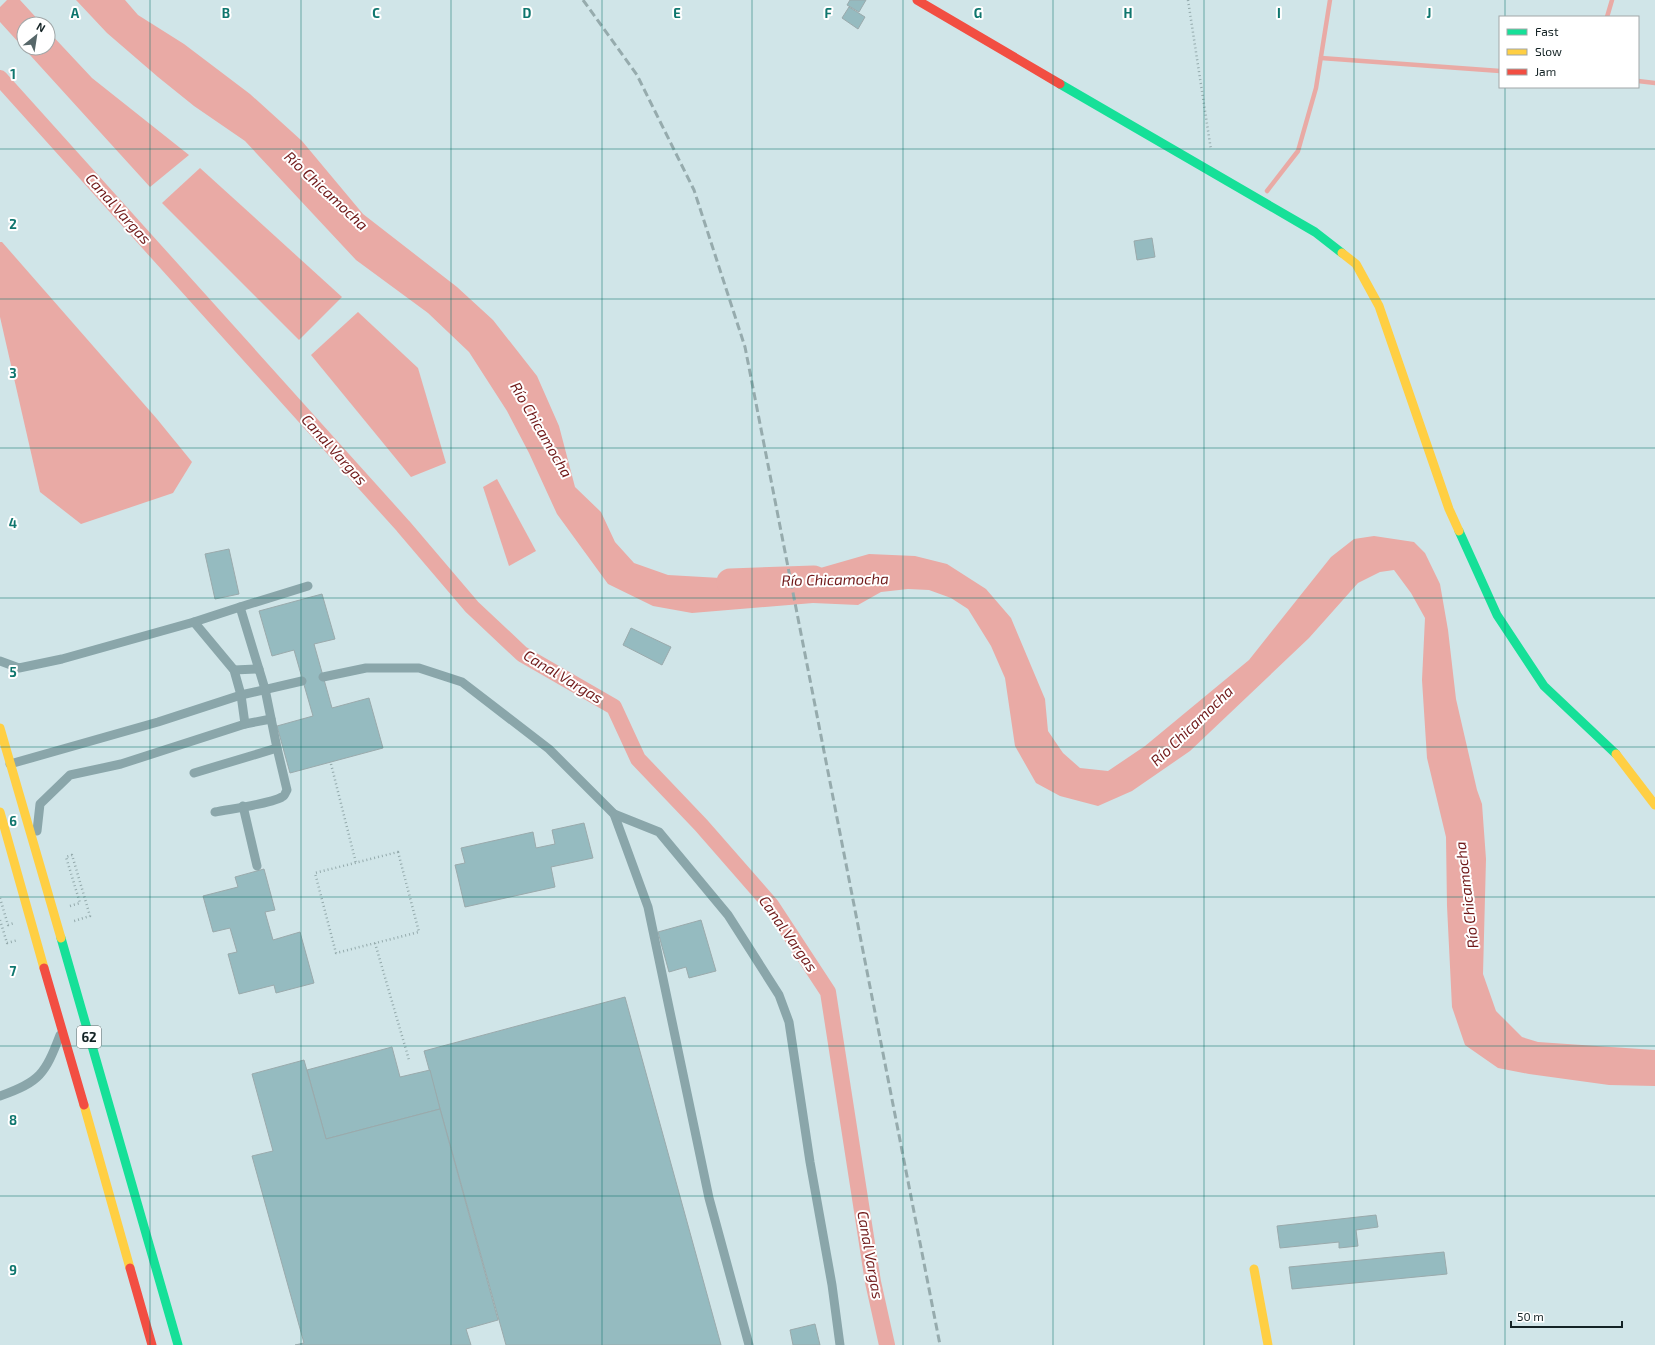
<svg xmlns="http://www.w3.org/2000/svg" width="1655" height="1345" viewBox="0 0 1655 1345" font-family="'Exo 2',sans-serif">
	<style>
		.water { fill: #e9aaa5 }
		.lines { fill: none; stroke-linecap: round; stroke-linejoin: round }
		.stream { stroke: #e9aaa5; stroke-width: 4.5 }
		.canal { stroke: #e9aaa5; stroke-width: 16 }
		.river { stroke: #e9aaa5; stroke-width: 27 }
		.building { fill: #95bbc0; stroke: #9aaaac }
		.path { stroke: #94aaac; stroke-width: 2.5; stroke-dasharray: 1 3; stroke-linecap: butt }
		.lane { stroke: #8aa6aa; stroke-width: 9 }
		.fast { stroke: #16e098; stroke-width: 9 }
		.slow { stroke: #ffcf43; stroke-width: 9 }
		.jam { stroke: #f24e42; stroke-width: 9 }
		.rail { stroke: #96abad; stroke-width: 3; stroke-dasharray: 8 4; stroke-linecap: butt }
		.grid { fill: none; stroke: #0f766e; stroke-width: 1; stroke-opacity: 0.55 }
		.labels { text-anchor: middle; stroke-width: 4; stroke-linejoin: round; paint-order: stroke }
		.shield { fill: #fff; stroke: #5a6566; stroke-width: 1 }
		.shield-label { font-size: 13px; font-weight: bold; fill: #142325 }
		.water-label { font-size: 15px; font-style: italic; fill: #701919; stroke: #fff }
		.grid-label { font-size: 13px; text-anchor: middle; font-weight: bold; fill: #0f766e; stroke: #fff; stroke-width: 4; stroke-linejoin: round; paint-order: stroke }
	</style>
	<rect width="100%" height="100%" fill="#d0e5e8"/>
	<g class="water">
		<polygon points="7,0 20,0 42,24 24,24 24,48 48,48 48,31 92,78 189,155 150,187 0,22 0,7"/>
		<polygon points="76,0 125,0 138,15 184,44 250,94 302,141 363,214 457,287 493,320 537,376 559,426 575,487 601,512 615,542 634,563 668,575 775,581 869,554 915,556 947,564 986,589 1011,618 1045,699 1048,731 1063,753 1080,768 1108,771 1145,746 1249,660 1331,557 1354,539 1374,536 1414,542 1425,553 1440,584 1448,630 1456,699 1477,790 1482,804 1486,859 1483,974 1496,1011 1522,1037 1538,1042 1655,1050 1655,1086 1609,1085 1529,1074 1498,1068 1465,1045 1452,1007 1447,906 1446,837 1427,758 1422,680 1425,618 1411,593 1394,570 1380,572 1358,583 1309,638 1190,751 1132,791 1098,806 1060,796 1036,783 1015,746 1005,678 991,646 968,609 951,598 929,590 908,589 881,592 858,605 813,603 692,613 653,606 608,584 557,514 529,453 507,411 469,352 428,313 356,260 245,141 194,106 158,77 107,33"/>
		<polygon points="200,168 342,297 299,340 162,203"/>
		<polygon points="0,242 2,242 157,419 192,462 173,493 81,524 40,492 0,317"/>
		<polygon points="358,312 418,368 446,463 411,477 311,355"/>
		<polygon points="497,479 536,551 509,566 483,487"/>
	</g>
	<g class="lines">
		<g class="stream">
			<polyline points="1607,17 1612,0"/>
			<polyline points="1321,58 1500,71"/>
			<polyline points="1638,81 1655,83"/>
			<polyline points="1267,191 1298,151 1316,88 1330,0"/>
		</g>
		<polyline class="canal" points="0,78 403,526 472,607 522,654 614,707 638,759 701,825 771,905 828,992 873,1282 887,1345"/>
		<polyline class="river" points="730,582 814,579"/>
	</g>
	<g class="building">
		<polygon points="850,0 866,0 859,12 847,5"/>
		<polygon points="849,7 865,17 858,29 842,18"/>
		<polygon points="1152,238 1155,257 1137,260 1134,241"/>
		<polygon points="229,549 239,594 215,599 205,554"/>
		<polygon points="322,594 335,639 314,644 332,708 369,698 383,748 290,773 277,726 313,716 294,650 272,656 259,611"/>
		<polygon points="631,628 671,647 662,665 623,645"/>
		<polygon points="584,823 593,858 551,867 555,887 465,907 455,865 465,863 461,848 533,832 536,848 555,844 552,830"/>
		<polygon points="264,869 275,910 265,912 273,940 300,932 314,983 276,993 274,985 239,994 228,954 237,952 230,928 213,932 203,896 238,887 235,877"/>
		<polygon points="701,920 716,971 689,978 686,967 669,972 658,932"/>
		<polygon points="625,997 721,1345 506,1345 424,1051"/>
		<polygon points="392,1047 400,1077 430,1070 440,1109 326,1139 307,1070"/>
		<polygon points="304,1060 326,1139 440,1109 498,1320 466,1329 471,1345 295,1345 304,1343 252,1156 273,1151 252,1074"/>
		<polygon points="1376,1215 1378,1227 1356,1230 1358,1246 1339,1248 1339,1242 1280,1248 1277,1226"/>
		<polygon points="1444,1252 1447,1274 1292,1289 1289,1267"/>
		<polygon points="815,1324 820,1345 793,1345 790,1330"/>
	</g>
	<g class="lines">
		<g class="path">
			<polyline points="1188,0 1211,150"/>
			<polyline points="331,764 356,863"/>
			<polygon points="398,852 419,932 336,953 315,873"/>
			<polyline points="0,898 8,925 14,923"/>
			<polyline points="70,906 80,903 66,857 72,855 90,916 74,921"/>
			<polyline points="0,920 7,943 18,940"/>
			<polyline points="375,943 409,1060"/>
		</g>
		<g class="lane">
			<polyline points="240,607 308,586"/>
			<polyline points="0,661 19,668 62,659 194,622 234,670 241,695 245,724 121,764 70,775 40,804 37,831"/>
			<polyline points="234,670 259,669"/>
			<polyline points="323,677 366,668 419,668 462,682 549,749 614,814 648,907 709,1198 749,1345"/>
			<polyline points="245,724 271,719"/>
			<polyline points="10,764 158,722 241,695 302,681"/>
			<polyline points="194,773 277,748 265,689 240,607 194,622"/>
			<polyline points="243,806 257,866"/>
			<path d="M215 812C230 809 270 804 282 797 285 796 285 793 287 790L277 748"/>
			<polyline points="614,814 659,832 728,915 779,995 789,1022 810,1162 832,1285 840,1345"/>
			<path d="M0 1096C40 1082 45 1074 60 1035"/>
		</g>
		<g class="fast">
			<polyline points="1060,84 1315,232 1342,253"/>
			<polyline points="1459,531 1497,615 1544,686 1616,754"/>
			<polyline points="61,938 178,1345"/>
		</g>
		<g class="slow">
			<polyline points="1342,253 1356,264 1379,306 1449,509 1459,531"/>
			<polyline points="0,728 61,938"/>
			<polyline points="1616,754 1655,805"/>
			<polyline points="0,812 44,968"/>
			<polyline points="84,1105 130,1268"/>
			<polyline points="1254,1269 1268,1345"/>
		</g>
		<g class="jam">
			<polyline points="917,0 1060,84"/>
			<polyline points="44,968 84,1105"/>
			<polyline points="130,1268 152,1345"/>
		</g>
		<polyline class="rail" points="583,0 637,75 694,190 745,347 940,1345"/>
	</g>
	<path class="grid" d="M150 0V1345M301 0V1345M451 0V1345M602 0V1345M752 0V1345M903 0V1345M1053 0V1345M1204 0V1345M1354 0V1345M1505 0V17M1505 87V1345M0 149H1655M0 299H1655M0 448H1655M0 598H1655M0 747H1655M0 897H1655M0 1046H1655M0 1196H1655"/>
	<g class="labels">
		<rect class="shield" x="77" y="1026" width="24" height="22" rx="3"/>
		<g class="shield-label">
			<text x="89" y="1042">62</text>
		</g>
		<g class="water-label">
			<text transform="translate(326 191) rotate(43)" y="5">Río Chicamocha</text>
			<text transform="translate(118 209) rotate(48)" y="5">Canal Vargas</text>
			<text transform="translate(541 430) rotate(60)" y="5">Río Chicamocha</text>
			<text transform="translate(334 450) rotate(48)" y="5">Canal Vargas</text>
			<text transform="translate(835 580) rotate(-1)" y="5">Río Chicamocha</text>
			<text transform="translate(563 677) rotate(31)" y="5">Canal Vargas</text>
			<text transform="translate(1192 726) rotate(-44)" y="5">Río Chicamocha</text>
			<text transform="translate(1467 895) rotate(-97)" y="5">Río Chicamocha</text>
			<text transform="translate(788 934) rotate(55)" y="5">Canal Vargas</text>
			<text transform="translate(870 1255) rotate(80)" y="5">Canal Vargas</text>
		</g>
	</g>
	<g class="grid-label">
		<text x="75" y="18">A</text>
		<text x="226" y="18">B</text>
		<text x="376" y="18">C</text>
		<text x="527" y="18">D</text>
		<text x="677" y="18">E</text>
		<text x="828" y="18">F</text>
		<text x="978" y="18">G</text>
		<text x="1128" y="18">H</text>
		<text x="1279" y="18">I</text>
		<text x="1429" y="18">J</text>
		<text x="13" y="79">1</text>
		<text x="13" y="229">2</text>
		<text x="13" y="378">3</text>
		<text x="13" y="528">4</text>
		<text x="13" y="677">5</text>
		<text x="13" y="826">6</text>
		<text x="13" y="976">7</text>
		<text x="13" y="1125">8</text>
		<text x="13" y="1275">9</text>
	</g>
	<rect x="1499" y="16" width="140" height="72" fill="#ffffff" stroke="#a1a7a8"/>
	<rect x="1507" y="29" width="20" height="6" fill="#16e098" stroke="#a1a7a8"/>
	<text x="1535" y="36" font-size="12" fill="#142325">Fast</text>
	<rect x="1507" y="49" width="20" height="6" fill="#ffcf43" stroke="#a1a7a8"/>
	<text x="1535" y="56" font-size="12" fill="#142325">Slow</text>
	<rect x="1507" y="69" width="20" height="6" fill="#f24e42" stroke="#a1a7a8"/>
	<text x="1535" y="76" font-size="12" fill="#142325">Jam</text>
	<g transform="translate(36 36) rotate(30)"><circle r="19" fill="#ffffff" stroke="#a1a7a8"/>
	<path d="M0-3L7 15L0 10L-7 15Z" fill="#566769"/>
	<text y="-6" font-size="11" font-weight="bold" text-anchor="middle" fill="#142325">N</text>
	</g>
	<path d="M1511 1321v6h111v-6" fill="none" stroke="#142325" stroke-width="2"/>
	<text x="1517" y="1321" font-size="12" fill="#142325" stroke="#ffffff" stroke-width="3" paint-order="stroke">50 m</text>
</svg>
